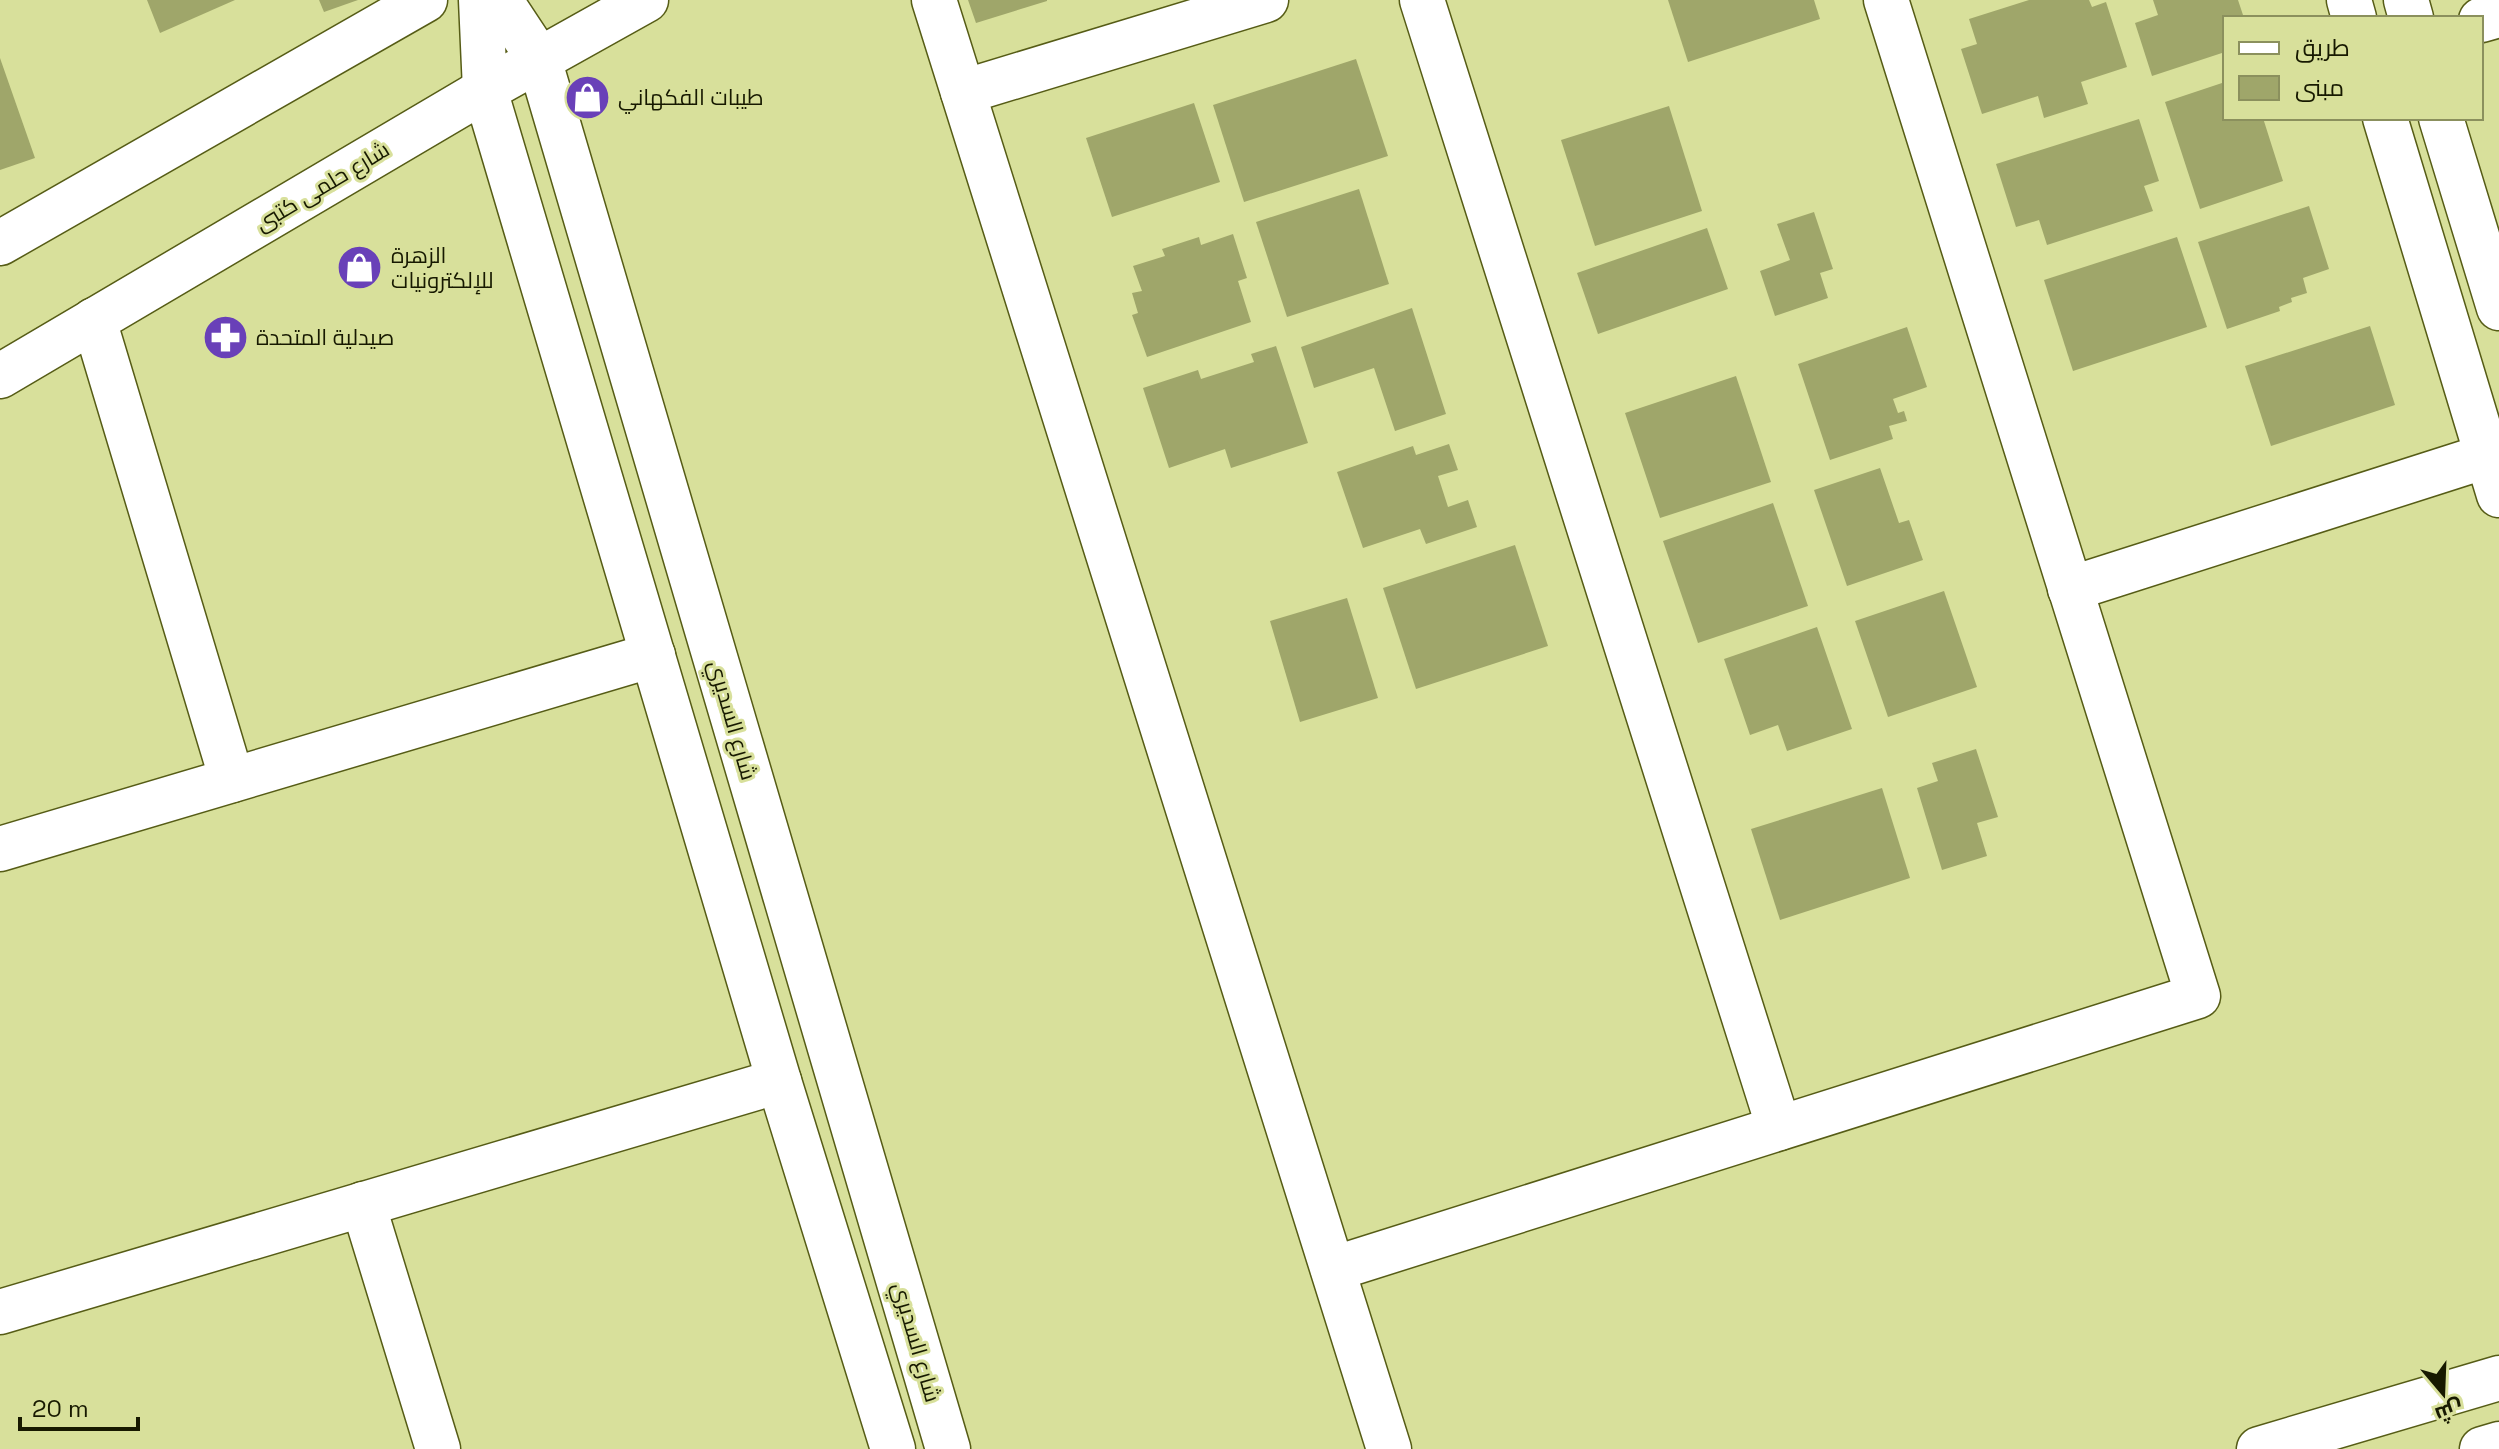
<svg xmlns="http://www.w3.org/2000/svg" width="2499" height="1449" viewBox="0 0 2499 1449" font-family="'Space Grotesk',Cairo,sans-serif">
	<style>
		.building { fill: #9fa66a }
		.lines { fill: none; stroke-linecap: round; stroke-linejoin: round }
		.minor-casing { stroke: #565c16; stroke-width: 47 }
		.minor { stroke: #fff; stroke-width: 44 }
		.labels { text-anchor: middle; stroke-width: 6; stroke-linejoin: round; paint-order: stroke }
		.poi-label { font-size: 22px; fill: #171900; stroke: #d8e09b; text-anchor: start }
		.street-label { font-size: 22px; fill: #171900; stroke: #d8e09b }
	</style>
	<rect width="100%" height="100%" fill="#d8e09b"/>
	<g class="building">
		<polygon points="147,0 235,0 160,33"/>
		<polygon points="319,0 358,0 324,12"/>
		<polygon points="968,0 1047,0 1047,1 976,23"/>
		<polygon points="1668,0 1814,0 1820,19 1688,62"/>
		<polygon points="2029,0 2089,0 2092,7 2106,2 2127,67 2081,82 2088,104 2044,118 2038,96 1982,114 1961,49 1977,44 1969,19"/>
		<polygon points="2153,0 2238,0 2244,18 2225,18 2225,52 2152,76 2135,23 2158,15"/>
		<polygon points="0,58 35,158 0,170"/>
		<polygon points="1356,59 1388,156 1244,202 1213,105"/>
		<polygon points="2225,82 2225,118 2263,118 2283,181 2200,209 2165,102"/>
		<polygon points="1194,103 1220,182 1112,217 1086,138"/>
		<polygon points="1669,106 1702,211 1595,246 1561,140"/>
		<polygon points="2139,119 2159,181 2144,186 2153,211 2047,245 2039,220 2016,227 1996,164"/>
		<polygon points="1359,189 1389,284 1287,317 1256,222"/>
		<polygon points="2309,206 2329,269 2303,278 2307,293 2291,298 2292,302 2279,307 2280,311 2227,329 2198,242"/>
		<polygon points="1814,212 1833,269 1820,273 1828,298 1775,316 1760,271 1790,260 1777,224"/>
		<polygon points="1707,228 1728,289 1598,334 1577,273"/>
		<polygon points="1233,234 1247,278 1238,281 1251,322 1147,357 1132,315 1138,313 1132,293 1142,291 1133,266 1165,256 1162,249 1199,237 1201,245"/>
		<polygon points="2177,237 2207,327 2073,371 2044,280"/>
		<polygon points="1412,308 1446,414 1395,431 1374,368 1314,388 1301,347"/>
		<polygon points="2370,326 2395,405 2271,446 2245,366"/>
		<polygon points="1907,327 1927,387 1893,399 1898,413 1904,411 1907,421 1889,426 1893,439 1830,460 1798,364"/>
		<polygon points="1276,346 1308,443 1231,468 1225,449 1169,468 1143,388 1198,370 1201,379 1254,362 1251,354"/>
		<polygon points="1736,376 1771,482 1660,518 1625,413"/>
		<polygon points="1449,444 1458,470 1438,476 1448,507 1468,500 1477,527 1426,544 1420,529 1363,548 1337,472 1413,446 1416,455"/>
		<polygon points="1880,468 1899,523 1909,520 1923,560 1847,586 1814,490"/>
		<polygon points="1773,503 1808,606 1698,643 1663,541"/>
		<polygon points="1515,545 1548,646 1416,689 1383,588"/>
		<polygon points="1944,591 1977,687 1888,717 1855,621"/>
		<polygon points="1347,598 1378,698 1300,722 1270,621"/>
		<polygon points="1817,627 1852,729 1787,751 1778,725 1750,735 1724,659"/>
		<polygon points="1976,749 1998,817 1977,823 1987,856 1942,870 1917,788 1938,781 1932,763"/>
		<polygon points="1882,788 1910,878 1780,920 1751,829"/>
	</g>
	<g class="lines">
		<defs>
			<g id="minor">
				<polyline points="481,0 485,90 779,1081 893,1449"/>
				<polyline points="500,0 539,59 948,1449"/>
				<polyline points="934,0 1389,1449"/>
				<polyline points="1422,0 1779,1128"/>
				<polyline points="2349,0 2354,18"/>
				<polyline points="2406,0 2411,18"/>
				<polyline points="2481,20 2499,15"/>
				<polyline points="963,92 1266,0"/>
				<polyline points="2385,118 2499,495"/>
				<polyline points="2441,118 2499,308"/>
				<polyline points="0,243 425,0"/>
				<polyline points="94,320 232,780"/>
				<polyline points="0,376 485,90 646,0"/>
				<polyline points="2070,589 2499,452"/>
				<polyline points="0,849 653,655"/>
				<polyline points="363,1204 438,1449"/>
				<polyline points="1333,1269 2198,996 1886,0"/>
				<polyline points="0,1312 779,1081"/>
				<polyline points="2259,1449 2499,1378"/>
				<polyline points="2482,1449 2499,1444"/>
			</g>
		</defs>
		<use href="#minor" class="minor-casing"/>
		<use href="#minor" class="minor"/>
	</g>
	<defs>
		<symbol id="shop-disc" viewBox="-11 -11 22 22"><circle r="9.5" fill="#6940b8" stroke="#d8e09b"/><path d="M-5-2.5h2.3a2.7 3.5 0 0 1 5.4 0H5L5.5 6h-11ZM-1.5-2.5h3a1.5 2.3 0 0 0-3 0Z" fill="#fff"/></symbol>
		<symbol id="pharmacy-disc" viewBox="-11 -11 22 22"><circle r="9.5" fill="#6940b8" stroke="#d8e09b"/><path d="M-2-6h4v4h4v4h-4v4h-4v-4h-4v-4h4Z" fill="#fff"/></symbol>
	</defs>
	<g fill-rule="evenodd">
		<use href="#shop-disc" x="562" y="72" width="51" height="51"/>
		<use href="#shop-disc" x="334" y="242" width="51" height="51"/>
		<use href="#pharmacy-disc" x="200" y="312" width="51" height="51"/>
	</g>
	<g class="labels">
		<g class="poi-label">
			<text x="618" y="105">طيبات الفكهاني</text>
			<text x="391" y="263">الزهرة<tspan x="391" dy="25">للإلكترونيات</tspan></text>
			<text x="256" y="345">صيدلية المتحدة</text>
		</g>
		<g class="street-label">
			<text transform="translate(322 186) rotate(-31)" y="8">شارع حلمى كتبى</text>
			<text transform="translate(733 720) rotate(74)" y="8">شارع السديري</text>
			<text transform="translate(917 1342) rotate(74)" y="8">شارع السديري</text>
		</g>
	</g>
	<rect x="2223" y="16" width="260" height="104" fill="#d8e09b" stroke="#8b905d" stroke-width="2"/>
	<rect x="2239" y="42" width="40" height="12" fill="#ffffff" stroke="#8b905d" stroke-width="2"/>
	<text x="2295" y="56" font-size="24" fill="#171900">طريق</text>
	<rect x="2239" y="76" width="40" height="24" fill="#9fa66a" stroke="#8b905d" stroke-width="2"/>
	<text x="2295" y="96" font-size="24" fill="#171900">مبنى</text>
	<g transform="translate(2443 1393) rotate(161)" stroke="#d8e09b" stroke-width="6" paint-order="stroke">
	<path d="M0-6L14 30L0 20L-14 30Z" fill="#171900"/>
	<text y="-12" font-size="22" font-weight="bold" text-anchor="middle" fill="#171900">ش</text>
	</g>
	<path d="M20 1417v12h118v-12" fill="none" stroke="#171900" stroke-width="4"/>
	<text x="32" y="1417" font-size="24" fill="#171900" stroke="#d8e09b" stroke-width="6" paint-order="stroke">20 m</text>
</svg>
